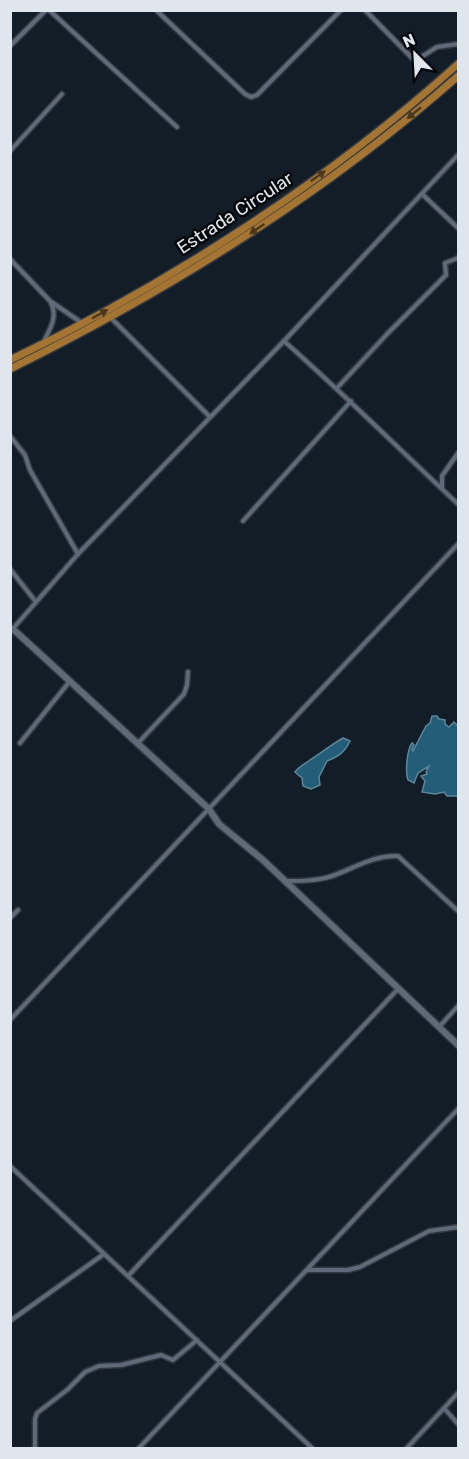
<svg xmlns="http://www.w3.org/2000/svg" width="469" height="1459" viewBox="0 0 469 1459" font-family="Rubik,sans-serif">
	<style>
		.water { fill: #235d77; stroke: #5b869a; stroke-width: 1.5 }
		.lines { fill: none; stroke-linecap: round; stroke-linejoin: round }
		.street-casing { stroke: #333841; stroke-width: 7 }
		.secondary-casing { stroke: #333841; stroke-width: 9 }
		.primary-casing { stroke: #333841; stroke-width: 10 }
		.street { stroke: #5e6a77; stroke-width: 4 }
		.secondary { stroke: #5e6a77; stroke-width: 6 }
		.primary { stroke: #a47432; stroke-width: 7 }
		.oneway { fill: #4c381d }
		.labels { text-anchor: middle; stroke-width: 5; stroke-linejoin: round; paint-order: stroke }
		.street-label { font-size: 18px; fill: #dfe6ed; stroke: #04070b }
	</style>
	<rect width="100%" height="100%" fill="#131d27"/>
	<g class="water">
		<path d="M432 716H437L439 719 445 720V724L449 727 454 722 458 726V796H447L444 792 435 794 422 792 425 781 421 776 427 774 426 772 429 766 418 773 414 783 408 780C405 772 407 750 412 743L414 745 412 749 413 751 426 726 430 723Z"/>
		<path d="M343 738 350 741C345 752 338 757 327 761L319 777 320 785 311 789 303 786 302 778 295 772C299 766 305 764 310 760 321 753 331 745 343 738Z"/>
	</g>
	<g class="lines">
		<defs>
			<g id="street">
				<polyline points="49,10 177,127"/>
				<polyline points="156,10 245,94 251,97 257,95 341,10"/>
				<polyline points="365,10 413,59 418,59 437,47 458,44"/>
				<polyline points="10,46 46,10"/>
				<polyline points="10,151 62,94"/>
				<polyline points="422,194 458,228"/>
				<polyline points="10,259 50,301 82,323"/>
				<polyline points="111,318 210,417"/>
				<path d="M44 341C50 329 58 317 51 303"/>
				<path d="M284 341C344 394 400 450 458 504"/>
				<polyline points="337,388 388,333 446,275 445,263 458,258"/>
				<polyline points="10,436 25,455 30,470 78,554"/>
				<polyline points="442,488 442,476 458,453"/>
				<polyline points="243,521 351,401"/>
				<polyline points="10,569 36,602"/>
				<polyline points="10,632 78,554 284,341 458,155"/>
				<polyline points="20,743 70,681"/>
				<polyline points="138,743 184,694 187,685 188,672"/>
				<path d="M286 881C301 881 317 881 332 876 355 868 373 855 398 856L458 911"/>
				<polyline points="10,918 18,910"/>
				<polyline points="10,1020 458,544"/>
				<polyline points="439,1027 458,1006"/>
				<polyline points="10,1166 312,1448"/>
				<polyline points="308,1270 348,1270 360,1267 429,1231 458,1227"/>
				<polyline points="128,1276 398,989"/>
				<polyline points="10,1321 104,1254"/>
				<polyline points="444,1408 458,1424"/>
				<polyline points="35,1448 35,1419 37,1413 67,1390 85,1372 99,1366 121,1365 161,1355 173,1360 197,1340"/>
				<polyline points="139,1448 458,1109"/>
				<polyline points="407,1448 458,1393"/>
			</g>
			<polyline id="secondary" points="13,629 209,809 219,824 263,860 458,1045"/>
			<g id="primary">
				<path d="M10 360C169 284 327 182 458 64"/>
				<path d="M10 369C172 289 323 195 458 76"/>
			</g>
		</defs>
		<use href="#street" class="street-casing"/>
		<use href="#secondary" class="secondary-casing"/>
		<use href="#primary" class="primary-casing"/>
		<use href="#street" class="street"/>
		<use href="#secondary" class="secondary"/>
		<use href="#primary" class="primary"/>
	</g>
	<defs><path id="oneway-solid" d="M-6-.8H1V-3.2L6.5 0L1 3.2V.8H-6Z" transform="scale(1.5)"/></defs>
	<g class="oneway">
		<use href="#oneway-solid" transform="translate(414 113) rotate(141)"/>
		<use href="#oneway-solid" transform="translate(318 176) rotate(-36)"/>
		<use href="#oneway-solid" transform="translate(257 229) rotate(146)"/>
		<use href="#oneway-solid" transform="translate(100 314) rotate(-29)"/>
	</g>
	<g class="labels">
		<g class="street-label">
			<text transform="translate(235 213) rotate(-33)" y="6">Estrada Circular</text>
		</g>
	</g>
	<rect width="469" height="1459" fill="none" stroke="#dfe6ed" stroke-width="24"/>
	<g transform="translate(415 54) rotate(336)" stroke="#04070b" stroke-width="4.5" paint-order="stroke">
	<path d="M0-4.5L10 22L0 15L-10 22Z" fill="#dfe6ed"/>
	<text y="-9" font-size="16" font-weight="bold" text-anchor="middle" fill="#dfe6ed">N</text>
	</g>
</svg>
